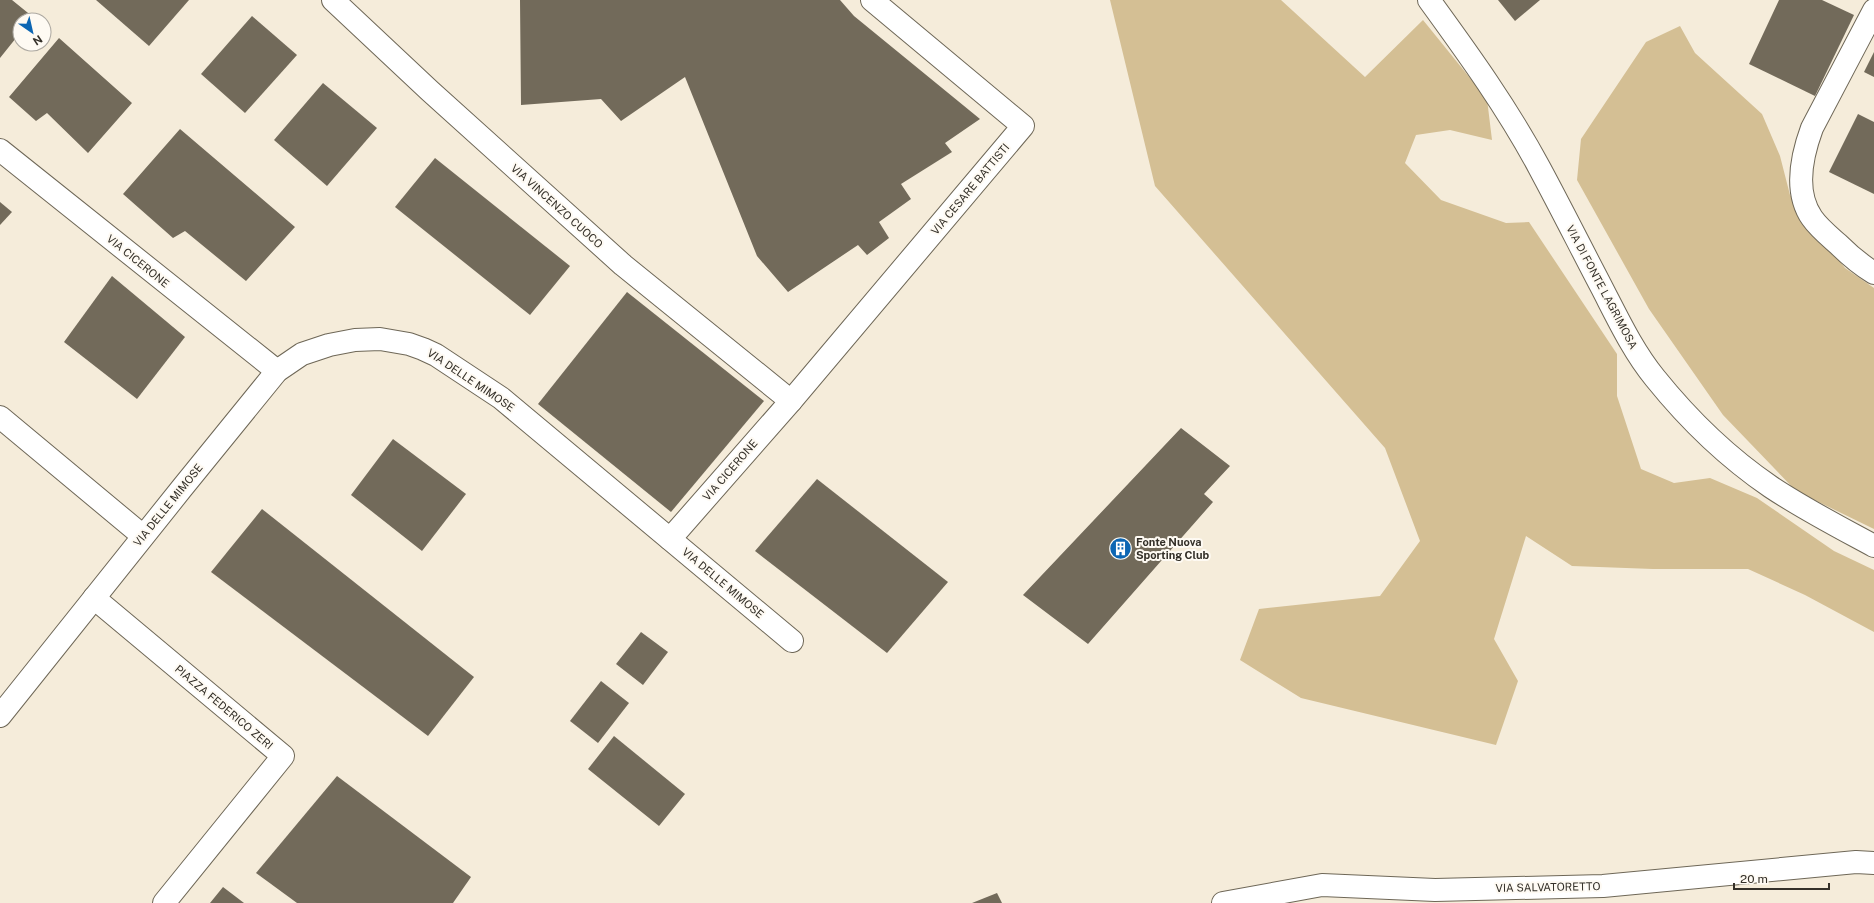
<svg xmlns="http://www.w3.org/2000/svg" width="1874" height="903" viewBox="0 0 1874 903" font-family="'Public Sans',sans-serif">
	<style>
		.green { fill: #d4bf94 }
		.building { fill: #726a5a }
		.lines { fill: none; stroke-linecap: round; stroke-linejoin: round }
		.minor-casing { stroke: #6e6757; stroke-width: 24 }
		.minor { stroke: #fff; stroke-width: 22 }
		.labels { text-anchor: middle; stroke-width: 4; stroke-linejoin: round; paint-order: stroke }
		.street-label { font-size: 11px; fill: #343029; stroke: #fefaf3 }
		.poi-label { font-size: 11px; font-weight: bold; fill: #343029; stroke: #fefaf3; text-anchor: start }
	</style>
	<rect width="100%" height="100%" fill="#f5ecda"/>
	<g class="green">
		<polygon points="1110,0 1281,0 1365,77 1423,20 1487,99 1492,140 1450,130 1416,135 1405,163 1441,200 1506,223 1529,222 1617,354 1617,396 1641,469 1674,483 1710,478 1757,498 1834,551 1874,570 1874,632 1805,595 1748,569 1653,569 1572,566 1526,536 1494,639 1518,681 1496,745 1301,698 1240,660 1259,609 1380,596 1420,541 1385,448 1155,186"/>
		<polygon points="1680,26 1695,53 1762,114 1780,156 1790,195 1845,268 1874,288 1874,529 1796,491 1723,415 1649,309 1577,180 1581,139 1646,42"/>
	</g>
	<g class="building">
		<polygon points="0,0 12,0 33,17 31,20 20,20 20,33 0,58"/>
		<polygon points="96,0 189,0 149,46"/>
		<polygon points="520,0 840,0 854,16 980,119 945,143 952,152 901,184 911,199 879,222 889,238 867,255 858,245 788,292 757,256 685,77 621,121 601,99 521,105"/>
		<polygon points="1498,0 1540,0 1515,21"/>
		<polygon points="1779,0 1822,0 1854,15 1815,96 1749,64"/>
		<polygon points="252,16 297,55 245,113 201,74"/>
		<polygon points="59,38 132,103 88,153 47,113 36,121 9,97"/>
		<polygon points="1874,52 1874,77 1864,72"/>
		<polygon points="323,83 377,128 327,186 274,140"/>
		<polygon points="1858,114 1874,122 1874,194 1829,172"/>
		<polygon points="180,129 295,227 246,281 185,231 173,238 123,194"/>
		<polygon points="435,158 570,266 530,315 395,207"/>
		<polygon points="0,202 12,212 0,225"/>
		<polygon points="112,276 185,337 137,399 64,342"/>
		<polygon points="627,292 764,401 671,512 538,404"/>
		<polygon points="1181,428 1230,466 1204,494 1213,502 1088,644 1023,595"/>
		<polygon points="393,439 466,494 422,551 351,495"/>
		<polygon points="817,479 948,582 887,653 755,551"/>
		<polygon points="262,509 474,677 428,736 211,572"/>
		<polygon points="641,632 668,652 643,685 616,664"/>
		<polygon points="601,681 629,703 598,743 570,721"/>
		<polygon points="614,736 685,794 659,826 588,769"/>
		<polygon points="337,776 471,877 453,903 297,903 256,873"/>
		<polygon points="223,887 244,903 210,903"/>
		<polygon points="997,893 1002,903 972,903"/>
	</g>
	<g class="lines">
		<defs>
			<g id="minor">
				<polyline points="333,0 430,91 623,265 791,401"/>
				<path d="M1429 0C1469 55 1508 109 1540 169 1561 208 1581 248 1602 288 1618 319 1633 351 1655 378 1688 419 1727 457 1771 487 1804 509 1839 527 1874 546"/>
				<path d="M1874 10 1812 128C1802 155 1794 192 1812 218 1819 228 1829 236 1838 244 1849 255 1861 265 1874 273"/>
				<polyline points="0,150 277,371"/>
				<polyline points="0,417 143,536"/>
				<polyline points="670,539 791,401 1023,126 872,0"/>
				<polyline points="94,598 283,756 164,903"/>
				<polyline points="0,716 182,488 277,371 302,354 329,345 355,340 380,339 409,344 423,349 436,355 501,398 792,641"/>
				<polyline points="1223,903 1322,885 1435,890 1603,886 1856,862 1874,863"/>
			</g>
		</defs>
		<use href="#minor" class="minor-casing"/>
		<use href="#minor" class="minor"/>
	</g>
	<defs>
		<symbol id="building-disc" viewBox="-11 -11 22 22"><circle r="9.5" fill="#0d66b3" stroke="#fefaf3"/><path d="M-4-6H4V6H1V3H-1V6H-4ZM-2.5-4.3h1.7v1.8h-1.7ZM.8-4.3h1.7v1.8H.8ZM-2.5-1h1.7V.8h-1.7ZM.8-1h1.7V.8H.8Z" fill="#fff"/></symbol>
	</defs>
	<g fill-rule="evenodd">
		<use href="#building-disc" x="1108" y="536" width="25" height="25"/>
	</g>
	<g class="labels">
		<g class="street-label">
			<text transform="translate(970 189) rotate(-50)" y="4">VIA CESARE BATTISTI</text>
			<text transform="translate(557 206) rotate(42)" y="4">VIA VINCENZO CUOCO</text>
			<text transform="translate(138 261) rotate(39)" y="4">VIA CICERONE</text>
			<text transform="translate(1602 287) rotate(62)" y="4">VIA DI FONTE LAGRIMOSA</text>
			<text transform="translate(471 380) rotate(34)" y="4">VIA DELLE MIMOSE</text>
			<text transform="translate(730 470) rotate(-49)" y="4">VIA CICERONE</text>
			<text transform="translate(168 505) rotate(-51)" y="4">VIA DELLE MIMOSE</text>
			<text transform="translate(723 583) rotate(40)" y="4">VIA DELLE MIMOSE</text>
			<text transform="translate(224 707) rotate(40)" y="4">PIAZZA FEDERICO ZERI</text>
			<text transform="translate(1548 887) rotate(-1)" y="4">VIA SALVATORETTO</text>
		</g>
		<g class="poi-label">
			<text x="1136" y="546">Fonte Nuova<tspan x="1136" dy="13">Sporting Club</tspan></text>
		</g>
	</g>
	<g transform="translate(32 32) rotate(146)"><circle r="19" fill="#fefaf3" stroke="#ada9a2"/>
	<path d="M0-3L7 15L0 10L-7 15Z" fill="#0d66b3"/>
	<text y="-6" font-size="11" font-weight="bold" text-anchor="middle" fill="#343029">N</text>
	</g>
	<path d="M1734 883v6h95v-6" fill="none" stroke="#343029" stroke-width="2"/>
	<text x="1740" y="883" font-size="12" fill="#343029" stroke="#fefaf3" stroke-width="3" paint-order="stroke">20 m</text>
</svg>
